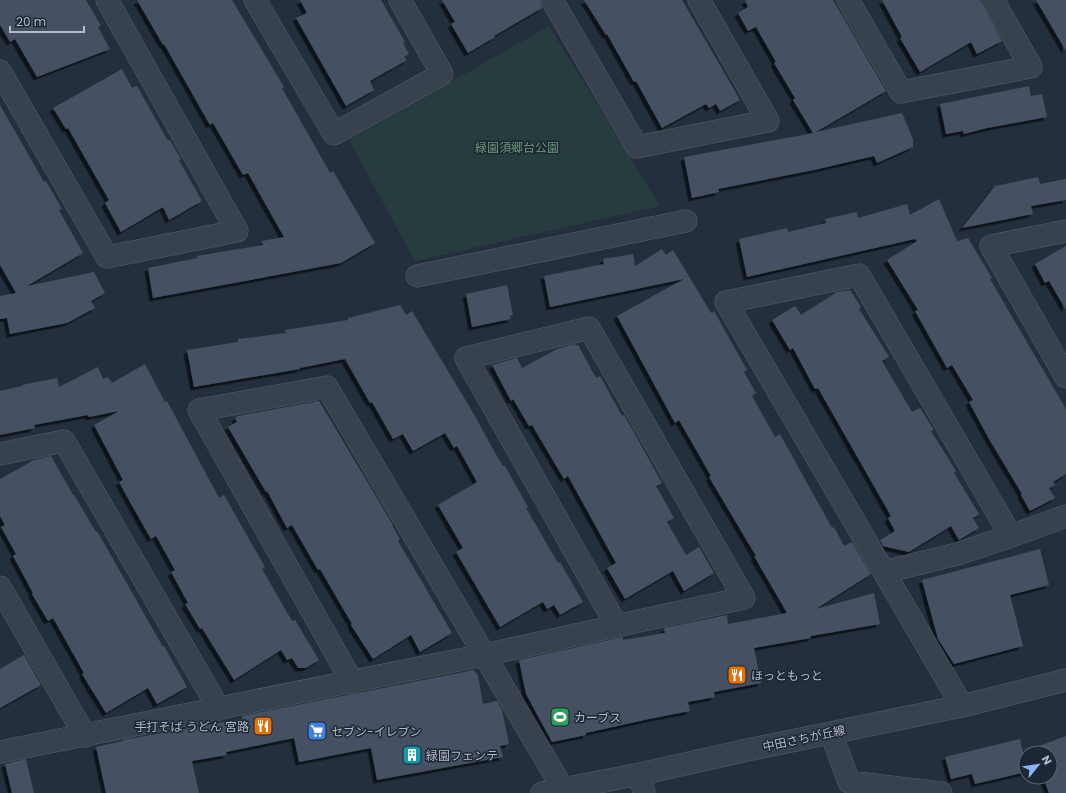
<svg xmlns="http://www.w3.org/2000/svg" width="1066" height="793" viewBox="0 0 1066 793" font-family="Poppins,'Noto Sans JP',sans-serif">
  <style>
    .green { fill: #263c3f }
    .building { fill: #455162; filter: url(#shadow) }
    .lines { fill: none; stroke-linecap: round; stroke-linejoin: round }
    .minor-casing { stroke: #565f6c; stroke-width: 23 }
    .minor { stroke: #38414e; stroke-width: 22 }
    .labels { text-anchor: middle; dominant-baseline: central; stroke-width: 3; stroke-linejoin: round; paint-order: stroke }
    .park-label { font-size: 12px; fill: #6b9a76; stroke: #1d2633 }
    .poi-label { font-size: 12px; fill: #b4bcc9; stroke: #1d2633; text-anchor: start }
    .street-label { font-size: 12px; fill: #b4bcc9; stroke: #1d2633 }
  </style>
  <defs>
    <filter id="shadow"><feDropShadow dx="-3.5" dy="3.5" stdDeviation="0" flood-color="#0009"/></filter>
  </defs>
  <rect width="100%" height="100%" fill="#242f3e"/>
  <path class="green" d="M549 26 660 206 415 261 349 140Z"/>
  <path class="building" d="M0 0H86L101 26 98 27 110 49 37 77 15 39 10 42 0 25Z
    M137 0H232L284 87 282 88 330 173 333 171 375 243 341 263 153 298 148 268 197 258V256L263 245 262 241 284 237 248 173 243 175 213 123 210 125 164 44 163 45Z
    M300 0H381L405 42 403 43 409 54 404 57 407 60 370 81 374 90 346 106 296 18 307 13Z
    M442 0H540L542 8 494 36 495 37 468 53 451 24 455 22Z
    M584 0H682L740 100 720 111 716 104 709 108 706 104 662 128 636 81 634 82 607 34 606 35Z
    M745 0H833L886 91 816 132 902 113 913 139V147L877 163 874 156 814 170 718 189 719 192 692 198 684 157 813 133 793 100 795 98 774 63 776 62 756 27 748 31 738 13 748 7Z
    M882 0H980L1002 41 977 54 971 42 920 72 900 38 902 37Z
    M1036 0H1066V51Z
    M122 69 132 88 137 86 168 141 170 140 181 159 179 160 202 201 169 220 163 207 121 232 105 203 109 200 68 128 66 129 53 108Z
    M1029 86 1031 96 1042 94 1047 117 987 128 964 134 963 131 946 134 940 104Z
    M0 105 44 182 46 181 62 209 59 210 83 253 27 286 94 272 105 293 91 301 95 308 67 323 10 334 7 318 0 319V296L16 293 0 265Z
    M1038 177 1040 184 1066 179V200L1031 206 1033 214 962 228 995 186Z
    M939 199 957 241 968 238 992 278 990 279 1066 409V474L1053 482 1055 485 1049 488 1055 498 1030 511 1021 495 1022 494 989 439 969 402 973 400 952 365 947 368 915 311 918 310 887 260 917 241 915 239 747 277 739 239 787 228 788 232 826 223 825 219 857 212 858 218 907 204 910 215Z
    M1066 246V310L1049 281 1045 283 1035 264Z
    M662 249 666 255 673 250 711 313 714 311 747 370 744 372 756 393 752 396 775 437 780 434 832 528 834 527 844 546 852 542 871 574 816 609 874 593 880 624 811 636V638L754 648 761 683 714 692 715 697 688 702 690 711 649 719 586 733V735L552 742 526 694 519 660 623 637V640L665 633 664 628 727 615 728 624 787 613 754 556H756L709 477 711 476 679 420 675 423 617 316 684 279 550 307 544 276 604 264 603 259 633 254 635 266Z
    M507 285 513 315 510 316 511 319 472 327 466 294Z
    M850 290 861 307 859 309 889 357 882 361 912 412 920 408 934 430 931 431 956 471 954 473 979 514 973 518 979 528 959 540 951 526 909 552 883 546 880 540 895 531 888 518 891 516 818 388 815 389 793 348 790 350 772 320 795 306 801 315 837 292Z
    M400 305 406 315 412 311 475 416 495 453 503 466H505L528 507 526 508 558 563 560 562 583 602 560 615 554 605 547 609 543 602 500 627 456 552 463 548 438 505 477 482 457 446 454 448 445 433 413 451 403 434 393 439 372 402 370 403 345 359 300 368V369L194 387 187 350 238 342V339L286 333 285 330 348 320V318Z
    M575 344 576 346 578 345 596 378 600 376 622 416 624 415 636 436 662 483 656 486 674 518 667 522 686 555 699 547 714 573 684 591 673 571 625 599 607 568 616 563 568 476 564 479 532 425 529 426 513 399 511 401 492 365 517 358 522 368 557 349Z
    M145 364 165 402 167 401 219 498 224 495 265 567 262 569 292 621 295 620 319 660 306 668H298L292 658 287 660 281 650 234 680 202 628 200 629 185 604 188 603 171 572 175 570 156 536 151 539 130 502 119 482 123 480 94 425 119 411 89 417 88 415 34 425 35 428 0 435V391L22 386V385L57 378 59 387 98 367 103 379 108 377 112 383Z
    M319 401 393 525H392L400 539 398 541 452 633 420 652 411 635 373 659 351 625 352 624 320 569 318 570 292 525 287 528 267 491 266 492 228 427 237 422 235 418 238 416Z
    M51 456 73 495H74L96 532 97 531 163 647 164 646 187 687 157 704 148 688 106 713 82 674 84 673 53 618 48 621 32 594 33 593 13 556 16 554 1 527 5 525 0 516V479L34 460Z
    M1040 549 1049 585 1010 595 1023 646 954 664 938 639 922 580Z
    M24 655 41 685 0 708V669Z
    M474 670 478 676 483 704 497 701 502 710 509 744 500 746 503 757 377 780 371 748 299 762 294 738 226 752 227 755 192 761 199 793H106L96 747 123 741 122 740 242 719V716Z
    M1066 736V793H1049L1043 777H1050V753H1026V772L975 784 972 774 951 779 945 757 1020 739 1023 752Z
    M26 759 34 793H12L5 764Z"/>
  <g class="lines">
    <defs>
      <path id="minor" d="M255 0 334 134 442 74 400 0
        M552 0 637 147 768 121 699 0
        M848 0 901 92 1031 67 993 0
        M0 71 107 257 237 231 107 0
        M1066 231 991 246 1066 377
        M417 276 686 221
        M0 454 64 441 219 709
        M884 572 726 302 859 275 1011 536
        M0 587 85 736
        M352 682 199 410 327 387 563 789 564 793
        M962 706 884 572 957 554 1011 536 1066 516
        M831 733 849 782 941 793
        M0 752 484 655 744 598 589 328 466 358 617 626
        M640 774 644 793
        M542 793 640 774 752 749 962 706 1066 680"/>
    </defs>
    <use href="#minor" class="minor-casing"/>
    <use href="#minor" class="minor"/>
  </g>
  <defs>
    <symbol id="restaurant-square" viewBox="-11 -11 22 22"><rect x="-9" y="-9" width="18" height="18" rx="4" fill="#e8710a" stroke="#1d2633"/><path d="M-5-6h1v4h1v-4h1v4h1v-4h1v5L-1.5 .5V6h-2V.5L-5-1ZM5-6V6H3V1.5H1.5Q1.5-4 5-6Z" fill="#fff"/></symbol>
    <symbol id="stadium-square" viewBox="-11 -11 22 22"><rect x="-9" y="-9" width="18" height="18" rx="4" fill="#2e9e5b" stroke="#1d2633"/><path d="M0-5a6.5 5 0 1 0 0 10a6.5 5 0 1 0 0-10ZM-3.5-1.8h7v3.6h-7Z" fill="#fff"/></symbol>
    <symbol id="supermarket-square" viewBox="-11 -11 22 22"><rect x="-9" y="-9" width="18" height="18" rx="4" fill="#3f7fe0" stroke="#1d2633"/><path d="M-6-5.5h2.5l.6 2H6L4.5 2H-2.5L-4.4-4H-6ZM-1.5 3.2a1.3 1.3 0 1 0 .1 0ZM3 3.2a1.3 1.3 0 1 0 .1 0Z" fill="#fff"/></symbol>
    <symbol id="building-square" viewBox="-11 -11 22 22"><rect x="-9" y="-9" width="18" height="18" rx="4" fill="#0f9aa8" stroke="#1d2633"/><path d="M-4-6H4V6H1V3H-1V6H-4ZM-2.5-4.3h1.7v1.8h-1.7ZM.8-4.3h1.7v1.8H.8ZM-2.5-1h1.7V.8h-1.7ZM.8-1h1.7V.8H.8Z" fill="#fff"/></symbol>
  </defs>
  <g fill-rule="evenodd">
    <use href="#restaurant-square" x="726" y="664" width="22" height="22"/>
    <use href="#stadium-square" x="549" y="706" width="22" height="22"/>
    <use href="#restaurant-square" x="252" y="715" width="22" height="22"/>
    <use href="#supermarket-square" x="306" y="720" width="22" height="22"/>
    <use href="#building-square" x="401" y="744" width="22" height="22"/>
  </g>
  <g class="labels">
    <g class="park-label">
      <text x="517" y="147">緑園須郷台公園</text>
    </g>
    <g class="poi-label">
      <text x="751" y="675">ほっともっと</text>
      <text x="574" y="717">カーブス</text>
      <text x="249" y="726" text-anchor="end">手打そば うどん 宮路</text>
      <text x="331" y="731">セブン-イレブン</text>
      <text x="426" y="755">緑園フェンテ</text>
    </g>
    <g class="street-label">
      <text transform="translate(804 738) rotate(-12)">中田さちが丘線</text>
    </g>
  </g>
  <g transform="translate(1038 765) rotate(60)"><circle r="19" fill="#1d2633" stroke="#59626f"/>
  <path d="M0-3L7 15L0 10L-7 15Z" fill="#8ab4f8"/>
  <text y="-6" font-size="11" font-weight="bold" text-anchor="middle" fill="#b4bcc9">N</text>
  </g>
  <path d="M10 26v6h74v-6" fill="none" stroke="#b4bcc9" stroke-width="2"/>
  <text x="16" y="26" font-size="12" fill="#b4bcc9" stroke="#1d2633" stroke-width="3" paint-order="stroke">20 m</text>
</svg>
